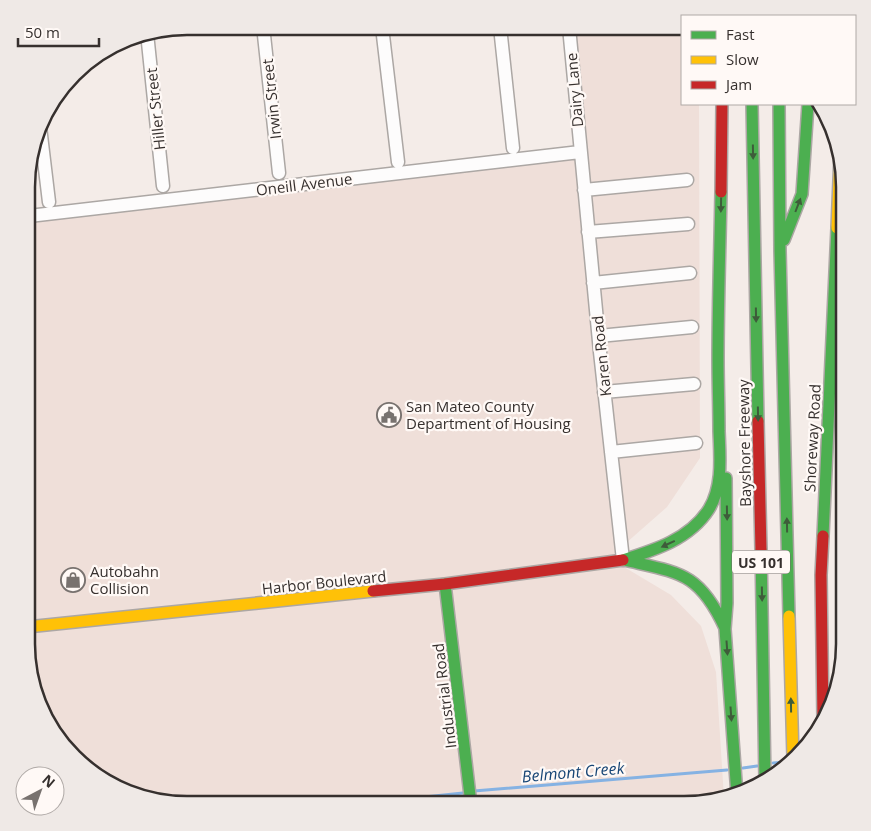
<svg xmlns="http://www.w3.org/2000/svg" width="871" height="831" viewBox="0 0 871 831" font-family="'Open Sans',sans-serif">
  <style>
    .built { fill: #efdfd9 }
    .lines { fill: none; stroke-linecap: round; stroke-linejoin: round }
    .stream { stroke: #85b2e3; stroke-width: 3 }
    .street-casing { stroke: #aca7a4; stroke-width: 15 }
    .fast-casing { stroke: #aca7a4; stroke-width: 14 }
    .slow-casing { stroke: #aca7a4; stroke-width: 14 }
    .jam-casing { stroke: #aca7a4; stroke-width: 14 }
    .street { stroke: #fdfcfc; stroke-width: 12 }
    .fast { stroke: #4caf50; stroke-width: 11 }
    .slow { stroke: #ffc107; stroke-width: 11 }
    .jam { stroke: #c62828; stroke-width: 11 }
    .oneway { fill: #3e5c3a }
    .labels { text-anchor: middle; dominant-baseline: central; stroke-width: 4.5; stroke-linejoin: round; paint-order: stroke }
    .shield { fill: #fff9f6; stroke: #726c6a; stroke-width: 1 }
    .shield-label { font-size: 14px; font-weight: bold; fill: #36302e }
    .street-label { font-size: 15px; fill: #36302e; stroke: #fff9f6 }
    .poi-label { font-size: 15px; fill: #36302e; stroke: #fff9f6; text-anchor: start }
    .water-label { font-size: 16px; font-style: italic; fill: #174575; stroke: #fff9f6 }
    .rim { fill: none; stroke: #36302e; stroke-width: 2.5 }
  </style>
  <rect width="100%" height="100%" fill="#f4ece8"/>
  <path class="built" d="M568 27 682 28V104H699L700 458 667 507 609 558 671 595 701 626 716 672 724 798 694 804H177L116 788 60 742 38 705 27 654 29 223 583 147Z"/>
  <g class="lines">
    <path class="stream" d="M773 763 787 762
      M743 768 757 766
      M474 791 727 770
      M357 804 463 793"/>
    <defs>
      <path id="street" d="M263 26 279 173
        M382 27 398 162
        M500 27 513 148
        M569 27 600 352 623 560
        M147 33 163 186
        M40 127 49 202
        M584 190 687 180
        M29 216 580 152
        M588 232 688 224
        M593 283 690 273
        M599 336 692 327
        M604 392 694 384
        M611 452 696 443"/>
      <path id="fast" d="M752 104 758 421
        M779 104 780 251 789 616
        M784 240 802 194 808 104
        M726 478 727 603 725 629 737 795
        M823 536 837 228
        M761 550 765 781
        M623 560C655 550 690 539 709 509 723 486 720 457 719 431 719 407 718 383 718 359 718 303 720 247 721 192
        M624 560C680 573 699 572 725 628
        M445 584 471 804"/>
      <path id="slow" d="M837 228 840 156
        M789 616 793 758
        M27 627 373 591"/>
      <path id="jam" d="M721 192 722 104
        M758 421 761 550
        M823 536 821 575 823 721
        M373 591 445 584 623 560"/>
    </defs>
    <use href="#street" class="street-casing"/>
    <use href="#fast" class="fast-casing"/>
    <use href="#slow" class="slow-casing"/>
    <use href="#jam" class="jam-casing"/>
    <use href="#street" class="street"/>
    <use href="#fast" class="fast"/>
    <use href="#slow" class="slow"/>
    <use href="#jam" class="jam"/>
  </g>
  <defs><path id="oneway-solid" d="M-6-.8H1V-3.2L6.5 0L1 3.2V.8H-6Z" transform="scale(1.25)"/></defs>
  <g class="oneway">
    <use href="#oneway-solid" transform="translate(753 152) rotate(89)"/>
    <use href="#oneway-solid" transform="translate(721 205) rotate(91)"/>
    <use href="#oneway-solid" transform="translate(798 205) rotate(-69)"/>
    <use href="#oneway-solid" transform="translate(756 315) rotate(89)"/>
    <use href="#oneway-solid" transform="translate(758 414) rotate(89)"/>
    <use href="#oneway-solid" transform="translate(727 513) rotate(89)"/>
    <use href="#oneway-solid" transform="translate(787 525) rotate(-91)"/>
    <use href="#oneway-solid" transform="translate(668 544) rotate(155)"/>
    <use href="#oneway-solid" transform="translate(762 594) rotate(89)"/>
    <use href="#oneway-solid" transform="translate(727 648) rotate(86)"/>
    <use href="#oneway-solid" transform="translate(791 705) rotate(-91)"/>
    <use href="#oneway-solid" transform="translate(731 714) rotate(86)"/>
  </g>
  <defs>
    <symbol id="civic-ring" viewBox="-11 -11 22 22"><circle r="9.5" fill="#fff9f6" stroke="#78726f" stroke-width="1.5"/><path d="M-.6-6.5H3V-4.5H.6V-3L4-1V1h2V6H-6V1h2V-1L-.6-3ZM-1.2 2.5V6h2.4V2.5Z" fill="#78726f"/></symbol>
    <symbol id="shop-ring" viewBox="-11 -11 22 22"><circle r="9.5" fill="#fff9f6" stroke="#78726f" stroke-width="1.5"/><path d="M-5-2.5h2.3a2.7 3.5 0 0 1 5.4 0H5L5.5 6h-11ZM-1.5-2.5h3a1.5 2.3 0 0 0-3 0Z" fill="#78726f"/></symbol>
  </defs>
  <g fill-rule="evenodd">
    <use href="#civic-ring" x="375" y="401" width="28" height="28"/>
    <use href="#shop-ring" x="59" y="566" width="28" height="28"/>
  </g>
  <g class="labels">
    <rect class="shield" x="732" y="550.5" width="58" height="23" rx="4"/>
    <g class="shield-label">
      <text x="761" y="562">US 101</text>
    </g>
    <g class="street-label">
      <text transform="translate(574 90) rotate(-95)">Dairy Lane</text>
      <text transform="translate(271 99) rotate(-96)">Irwin Street</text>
      <text transform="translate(155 109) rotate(-96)">Hiller Street</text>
      <text transform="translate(304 184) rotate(-7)">Oneill Avenue</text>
      <text transform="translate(601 356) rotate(-96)">Karen Road</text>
      <text transform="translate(812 438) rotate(-87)">Shoreway Road</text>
      <text transform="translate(744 443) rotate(-91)">Bayshore Freeway</text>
      <text transform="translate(324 582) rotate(-6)">Harbor Boulevard</text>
      <text transform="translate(444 696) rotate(-97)">Industrial Road</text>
    </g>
    <g class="poi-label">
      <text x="406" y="406">San Mateo County<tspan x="406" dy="17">Department of Housing</tspan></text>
      <text x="90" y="571">Autobahn<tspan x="90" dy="17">Collision</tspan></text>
    </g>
    <g class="water-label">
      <text transform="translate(573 772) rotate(-5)">Belmont Creek</text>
    </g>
  </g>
  <path d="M0 0H871V831H0ZM187 35H684A152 152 0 0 1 836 187V644A152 152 0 0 1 684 796H187A152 152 0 0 1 35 644V187A152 152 0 0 1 187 35Z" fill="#efe9e6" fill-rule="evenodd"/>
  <path class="rim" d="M187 35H684A152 152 0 0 1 836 187V644A152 152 0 0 1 684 796H187A152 152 0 0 1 35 644V187A152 152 0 0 1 187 35Z"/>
  <rect x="681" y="15" width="175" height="90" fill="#fff9f6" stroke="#afa9a6"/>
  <rect x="691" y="31" width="25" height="8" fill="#4caf50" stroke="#afa9a6"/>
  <text x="726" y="40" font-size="15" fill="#36302e">Fast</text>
  <rect x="691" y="56" width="25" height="8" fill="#ffc107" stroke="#afa9a6"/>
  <text x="726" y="65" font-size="15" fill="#36302e">Slow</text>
  <rect x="691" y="81" width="25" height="8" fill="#c62828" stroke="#afa9a6"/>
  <text x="726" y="90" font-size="15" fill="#36302e">Jam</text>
  <g transform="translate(40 791) rotate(41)"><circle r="24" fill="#fff9f6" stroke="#afa9a6"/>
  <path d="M0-4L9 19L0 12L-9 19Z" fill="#78726f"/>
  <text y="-8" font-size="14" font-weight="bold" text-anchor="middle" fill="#36302e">N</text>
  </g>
  <path d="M18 38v8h81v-8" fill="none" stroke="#36302e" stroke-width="2.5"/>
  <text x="25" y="38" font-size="15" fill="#36302e" stroke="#fff9f6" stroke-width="4" paint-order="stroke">50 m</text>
</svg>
